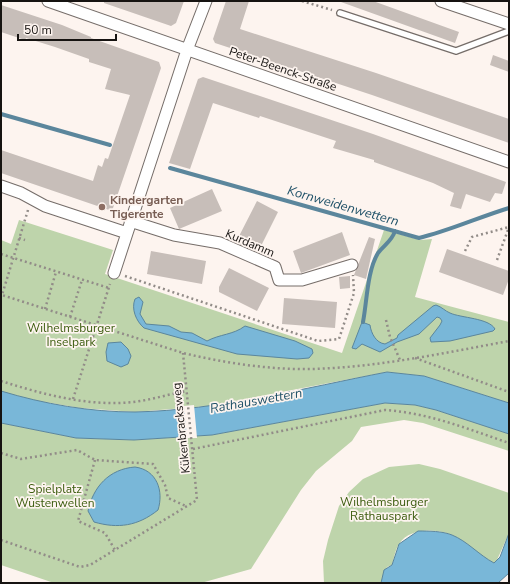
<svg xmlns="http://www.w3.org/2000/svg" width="510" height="584" viewBox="0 0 510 584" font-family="'Nunito Sans',sans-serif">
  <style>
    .green { fill: #bed4ab }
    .water { fill: #79b7d8; stroke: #5b869c }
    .pier { fill: #fdf4ef }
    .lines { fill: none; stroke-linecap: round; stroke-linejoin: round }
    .stream { stroke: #5b869c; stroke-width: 4 }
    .building { fill: #c7beb9 }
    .service-casing { stroke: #756d69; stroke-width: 8 }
    .minor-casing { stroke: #756d69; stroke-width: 13 }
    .path { stroke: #928c88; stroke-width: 2.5; stroke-dasharray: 2 3; stroke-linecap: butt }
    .service { stroke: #fff; stroke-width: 5.5 }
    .minor { stroke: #fff; stroke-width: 11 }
    .education-dot { fill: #8d6e63; stroke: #fdf4ef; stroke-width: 1.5 }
    .labels { text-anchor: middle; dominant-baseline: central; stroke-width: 3.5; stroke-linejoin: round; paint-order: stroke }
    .street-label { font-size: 12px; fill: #161311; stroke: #fdf4ef }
    .education-label { font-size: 12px; font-weight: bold; fill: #785e54; stroke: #fdf4ef; text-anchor: start }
    .park-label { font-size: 12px; fill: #3b5c0e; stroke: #fdf4ef }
    .water-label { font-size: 13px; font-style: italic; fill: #1e5067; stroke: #fdf4ef }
  </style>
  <rect width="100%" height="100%" fill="#fdf4ef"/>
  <path class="green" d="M19 220 113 250 105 274 342 353 384 230 420 240 432 239 415 297 509 322V403L424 376 387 372 208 406 135 412 80 408 33 400 1 392V240L11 244Z
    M385 403 415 405 436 410 509 434V451L423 423 404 420 361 427 352 441 316 471 301 490 251 569 201 583H54L1 565V423L76 438 134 440 212 435Z
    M419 464 440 469 509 493V533L497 560 494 563C480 556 471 546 458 538 442 528 410 526 399 544 395 550 394 559 392 565L387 567 381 583H324L323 561 328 540 339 506 349 492 363 479 389 467Z"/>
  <path class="water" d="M139 297 143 302 140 314 146 324 169 326 181 332 192 333 207 341C220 334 233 335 245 326L295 341 312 349 313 353 309 358 297 359 237 354 144 328C136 321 131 309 135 299Z
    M436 305C442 307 445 311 450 313 461 318 489 318 495 329L493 331 450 341 431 342 430 338 440 325 442 321 440 318 437 317 419 334 397 342 380 352 362 344 356 349 352 348 362 322 370 325C371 333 376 343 385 344L397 338 398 335 433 306Z
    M121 342 128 349 131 356 128 364 121 367 107 361 106 352 108 343Z
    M387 372 424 376 509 403V434L436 410 415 405 385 403 212 435 134 440 76 438 1 423V391C44 404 90 412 135 412 220 410 304 388 387 372Z
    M135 467C157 470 164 491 158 510 138 526 118 529 94 522L88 511C93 487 109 469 135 467Z
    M418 531C429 531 442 531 452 535 467 541 479 555 494 563L500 557 509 533V573L498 583H381L384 570 392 565 399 544Z"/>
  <path class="pier" d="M194 405 197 438H187L184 406Z"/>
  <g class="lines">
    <path class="stream" d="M1 114 110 145
      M170 168 419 238C449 231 479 217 509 208
      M363 322C367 302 367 271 378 253 384 245 392 241 395 231"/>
  </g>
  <path class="building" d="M104 1H184L176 23 171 26 104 3Z
    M226 1H249L240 29 376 73 509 119V143L372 95 215 43 213 39Z
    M342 1H373L459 32 455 43 341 2Z
    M1 5 62 25 91 37V38L159 62 161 68 112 211 1 173V150L93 181 98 165 102 167 105 158 108 159 130 95 105 89 111 69 89 62V59L55 47 26 38 25 40 1 32Z
    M493 55 509 61V72L490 65Z
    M203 77 373 134 506 182 502 194 495 193 490 202 466 194 461 209 450 206 454 193 433 183 374 162V160L333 148 336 141 260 116 259 118 213 103 190 169 169 163 198 79Z
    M212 189 222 211 179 229 170 208Z
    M257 201 278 212 258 252 236 242Z
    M342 232 350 255 301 273 293 251Z
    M369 237 375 239 366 279 354 275Z
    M447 249 509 271V279L503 295 439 272Z
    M151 251 206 261 202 284 147 274Z
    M229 268 269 288 257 311 219 292V287Z
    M350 276V288L340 289 339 277Z
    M284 298 337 302 335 328 282 324Z"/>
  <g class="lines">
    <defs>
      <path id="service" d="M340 13 456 51 509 31"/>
      <path id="minor" d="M48 1 509 162
        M441 1 509 24
        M1 186 21 193 45 206 127 233
        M130 221 174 235 220 243 275 267 279 280H302L352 265
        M114 273 187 50 206 1"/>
    </defs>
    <use href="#service" class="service-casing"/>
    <use href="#minor" class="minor-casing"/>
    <path class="path" d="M302 1 332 10
      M28 210 2 295 183 353C225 363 270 370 313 369 379 367 444 353 509 341
      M19 238 25 240
      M465 251 472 237 509 227
      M1 254 109 288
      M497 260 509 227
      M125 276 318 341 339 339 354 293 353 275
      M45 309 56 272
      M70 317 82 280
      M386 320 390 337 400 360
      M415 358 509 392
      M1 381C42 394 89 407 133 402 151 400 169 394 187 391
      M73 399 110 284
      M193 449 385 410C429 413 468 429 509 443
      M1 453 21 459 77 450 95 460 153 464 165 485 168 498 186 506
      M95 460 78 521 105 533 115 550
      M1 540 80 567 90 565 197 500 183 353"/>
    <use href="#service" class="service"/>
    <use href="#minor" class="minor"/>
  </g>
  <circle class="education-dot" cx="102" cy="207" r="4"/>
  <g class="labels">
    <g class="street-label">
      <text transform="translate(283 69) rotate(19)">Peter-Beenck-Straße</text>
      <text transform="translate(250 243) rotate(23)">Kurdamm</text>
      <text transform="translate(181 428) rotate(-96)">Kükenbracksweg</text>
    </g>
    <g class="education-label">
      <text x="110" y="200">Kindergarten<tspan x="110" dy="14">Tigerente</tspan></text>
    </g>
    <g class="park-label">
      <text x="71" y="328">Wilhelmsburger<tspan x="71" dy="14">Inselpark</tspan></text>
      <text x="55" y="489">Spielplatz<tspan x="55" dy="14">Wüstenwellen</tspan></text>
      <text x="384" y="502">Wilhelmsburger<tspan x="384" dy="14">Rathauspark</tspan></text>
    </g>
    <g class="water-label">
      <text transform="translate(343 206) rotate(16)">Kornweidenwettern</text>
      <text transform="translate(256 401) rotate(-10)">Rathauswettern</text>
    </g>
  </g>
  <rect width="510" height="584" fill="none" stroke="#161311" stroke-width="4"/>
  <path d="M18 34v6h98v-6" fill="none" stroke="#161311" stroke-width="2"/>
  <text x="24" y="34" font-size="12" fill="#161311" stroke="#fdf4ef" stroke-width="3" paint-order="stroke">50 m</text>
</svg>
